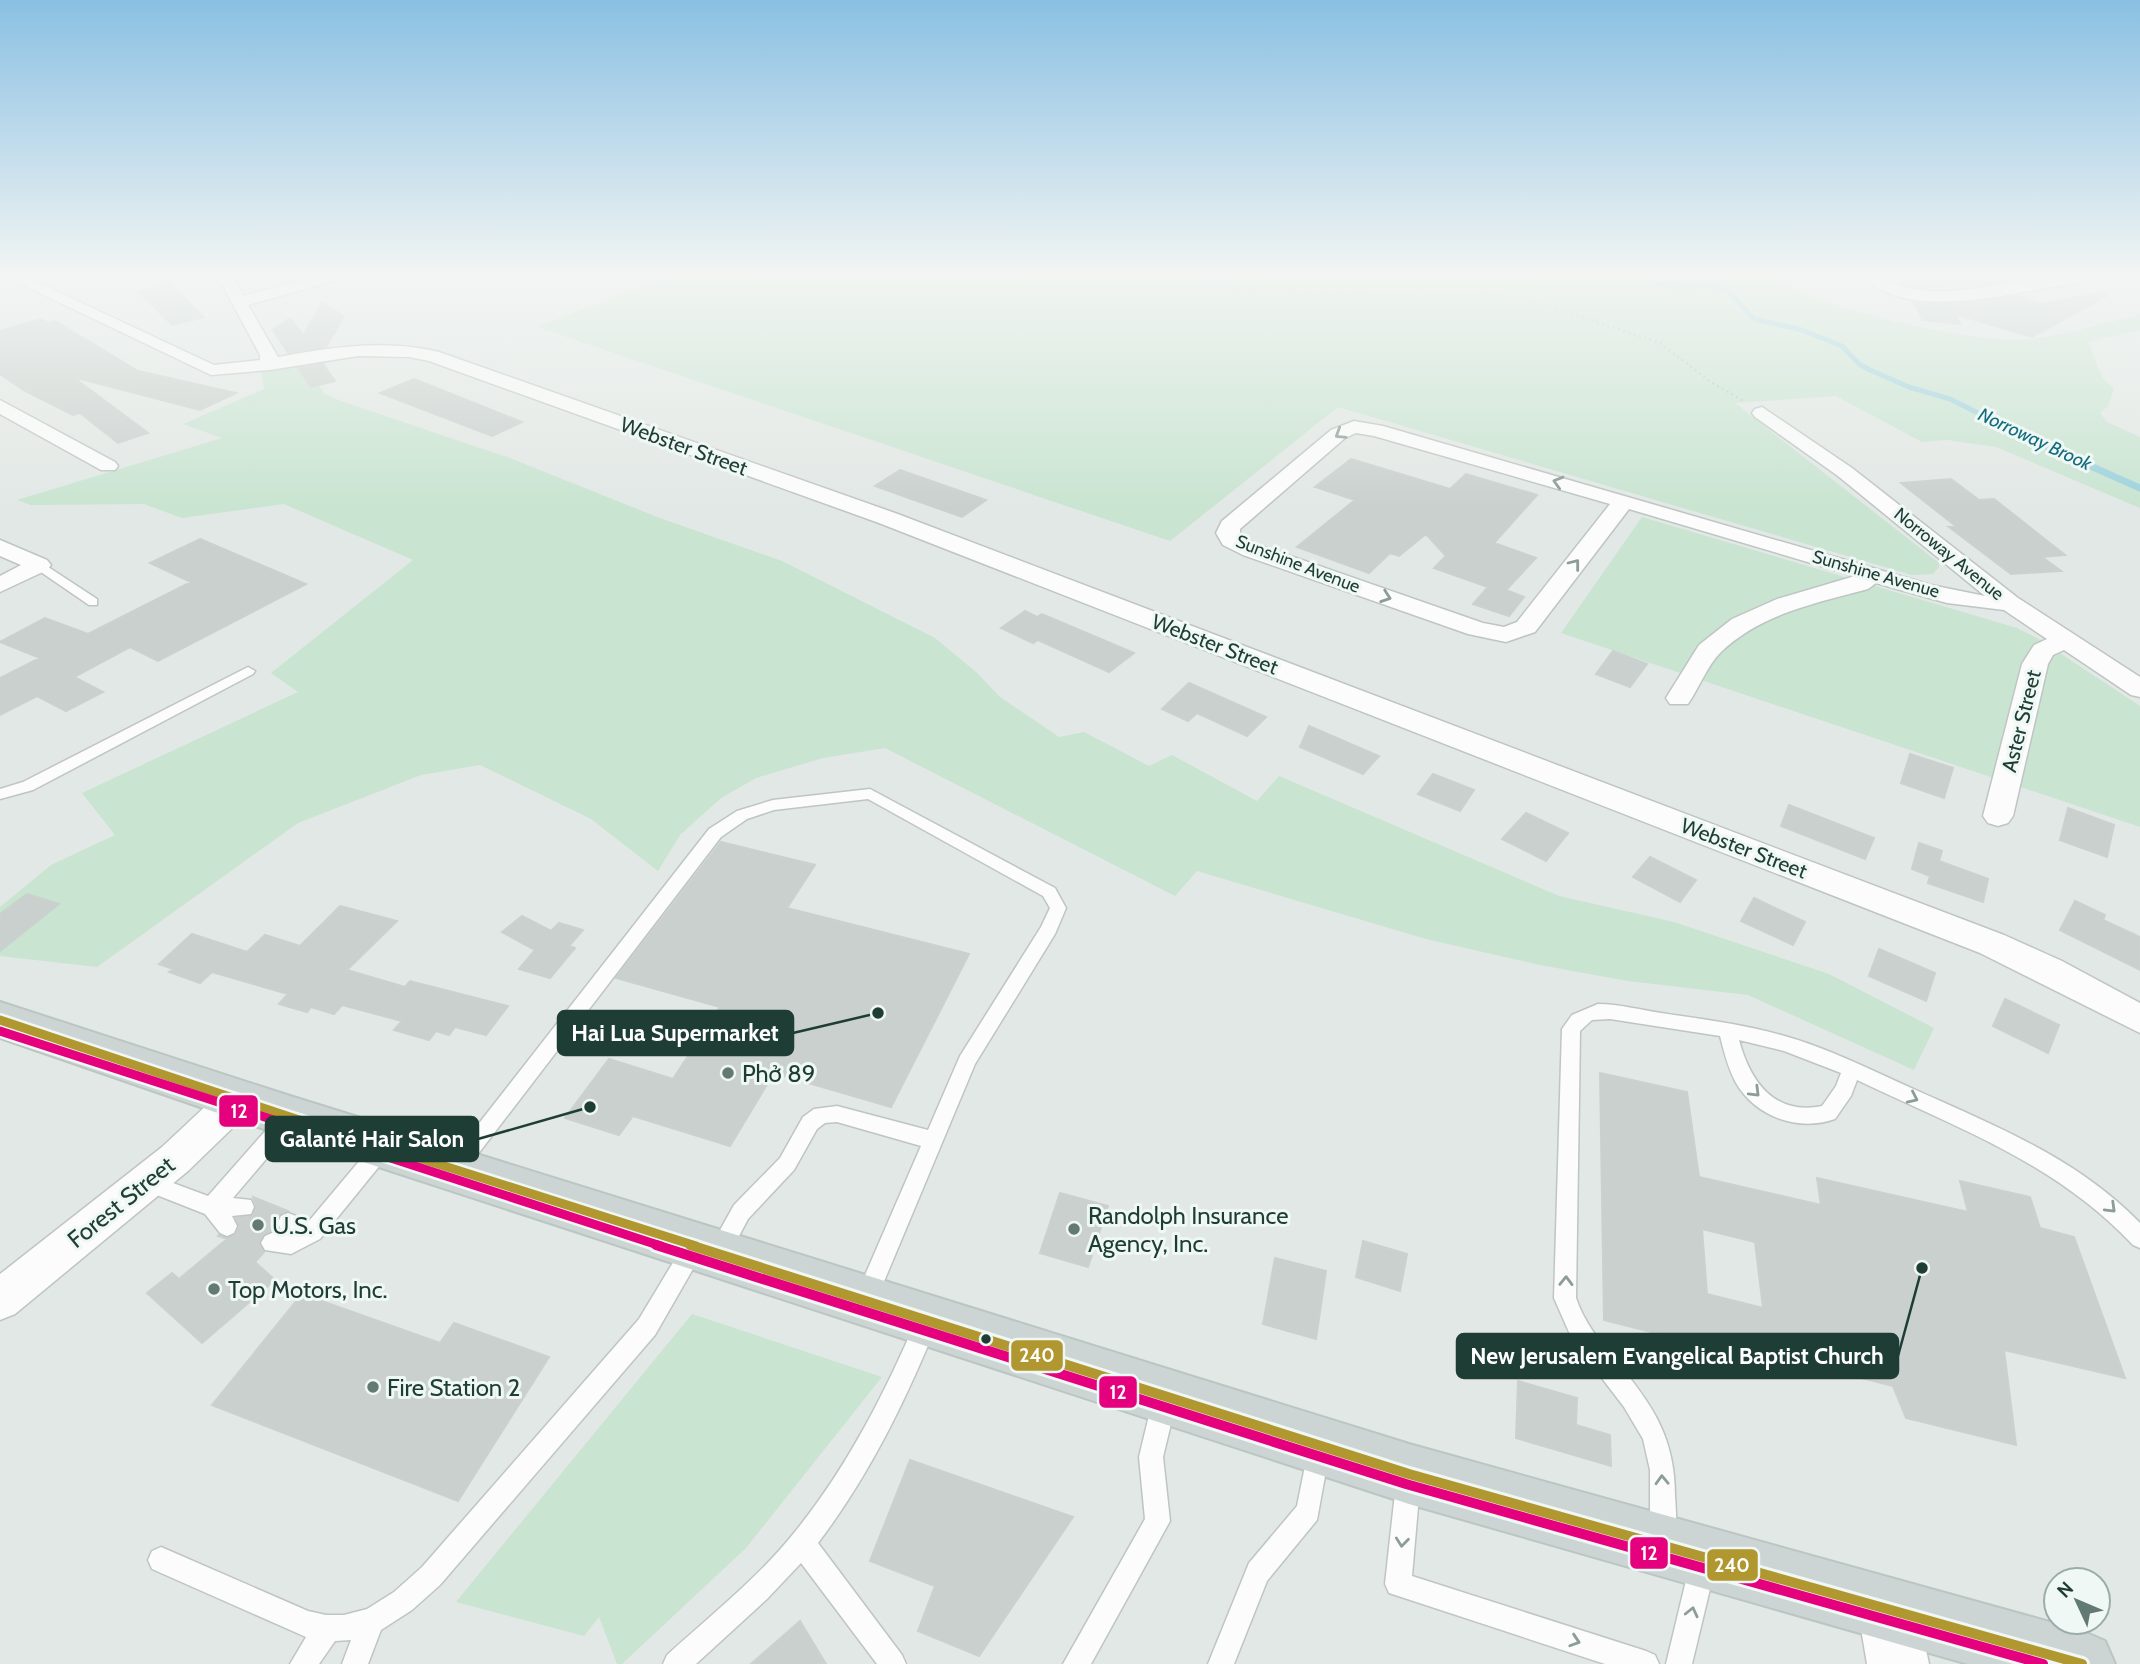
<svg xmlns="http://www.w3.org/2000/svg" width="2140" height="1664" viewBox="0 0 2140 1664" font-family="Cabin,sans-serif">
  <style>
    .green { fill: #c9e4d1 }
    .lines { fill: none; stroke-linecap: round; stroke-linejoin: round }
    .stream-far1 { stroke: #9dd2dc; stroke-width: 5 }
    .stream { stroke: #9dd2dc; stroke-width: 7 }
    .building { fill: #c9d0cd; stroke: #cad1ce; stroke-width: 2; fill-rule: evenodd }
    .service-casing { stroke: #bfc5c2; stroke-width: 3 }
    .minor-casing { stroke: #bfc5c2; stroke-width: 3 }
    .tertiary-casing { stroke: #bfc5c2; stroke-width: 3 }
    .primary-casing { stroke: #bbc5c2; stroke-width: 4 }
    .path { stroke: #bfc9c6; stroke-width: 2.5; stroke-dasharray: 2 3.5; stroke-linecap: butt }
    .service { fill: #fbfcfb; fill-rule: evenodd }
    .minor { fill: #fbfcfb; fill-rule: evenodd }
    .tertiary { fill: #fbfcfb; fill-rule: evenodd }
    .primary { fill: #ccd5d3; fill-rule: evenodd }
    .bus-1-far1-casing { stroke: #eff8f4; stroke-width: 14 }
    .bus-1-casing { stroke: #eff8f4; stroke-width: 16 }
    .bus-2-far1-casing { stroke: #eff8f4; stroke-width: 14 }
    .bus-2-casing { stroke: #eff8f4; stroke-width: 16 }
    .bus-1-far1 { stroke: #b0972f; stroke-width: 9 }
    .bus-1 { stroke: #b0972f; stroke-width: 10 }
    .bus-2-far1 { stroke: #e5007d; stroke-width: 9 }
    .bus-2 { stroke: #e5007d; stroke-width: 10 }
    .oneway { stroke: #8c9c98 }
    .poi-dot { fill: #637973; stroke: #eff8f4; stroke-width: 2.5 }
    .bus-dot { fill: #1e3d35; stroke: #eff8f4; stroke-width: 2.5 }
    .labels { text-anchor: middle; dominant-baseline: central; stroke-width: 6; stroke-linejoin: round; paint-order: stroke }
    .far-street-label { font-size: 18px; fill: #1e3d35; stroke: #eff8f4 }
    .far-water-label { font-size: 19px; font-style: italic; fill: #126b7f; stroke: #eff8f4 }
    .street-label { font-size: 21px; fill: #1e3d35; stroke: #eff8f4 }
    .near-poi-label { font-size: 24px; fill: #1e3d35; stroke: #eff8f4; text-anchor: start }
    .near-street-label { font-size: 24px; fill: #1e3d35; stroke: #eff8f4 }
    .leader { fill: none; stroke: #1e3d35; stroke-width: 2.5 }
    .callout-dot { fill: #1e3d35; stroke: #eff8f4; stroke-width: 2.5 }
    .callout { fill: #1e3d35; stroke: #1e3d35; stroke-width: 2.5 }
    .callout-label { font-size: 23px; text-anchor: middle; font-weight: bold; fill: #fff }
    .line-badge { stroke: #eff8f4; stroke-width: 2.5 }
    .badge-label { font-size: 19px; text-anchor: middle; font-weight: bold; fill: #fff }
  </style>
  <rect width="100%" height="100%" fill="#e2e8e5"/>
  <path class="green" d="M670 275H1776C1801 307 1977 343 2020 340 2058 338 2102 323 2140 315V330L2088 342 2102 377 2114 389 2108 406 2100 413 2107 422 2140 437V508L1996 447 1947 440 1922 442 1836 396 1735 403 1939 563V567L1933 574 1912 575 1338 407 1170 541 537 327Z
    M304 363 325 394 341 401 510 458 657 517 782 561 935 638 976 672 1000 697 1059 737 1084 732 1149 766 1172 755 1257 801 1279 776 1559 896 1674 922 1829 974 1934 1028 1914 1070 1748 995 1628 981 1540 965 1426 939 1197 871 1175 896 885 748 823 758 756 778 721 798 680 835 658 871 591 819 480 765 421 775 298 823 97 967 0 956V907L51 865 115 835 82 793 298 692 271 673 413 560 284 504 182 518 144 504 31 505 17 500 222 438 183 424 264 389 261 370Z
    M1642 517 2017 628 2037 638 2140 706V827L1561 633Z
    M692 1314 882 1377 746 1548 622 1664H617L599 1617 584 1636 456 1602Z"/>
  <g class="lines">
    <path class="stream-far1" d="M1690 275 1658 284 1676 288 1711 286 1727 290 1754 319 1799 329 1842 346 1859 364 1870 370 1909 387 1950 399 2036 442"/>
    <path class="stream" d="M2032 440 2140 488"/>
  </g>
  <path class="building" d="M1898 275H1971L1991 283 1925 288 1903 284Z
    M170 284 204 317 172 325 138 291Z
    M2104 293 2105 297 2032 337 1955 314 1960 324 1923 320 1913 302 1950 304 2020 296 2039 304Z
    M322 303 344 316 326 347 288 353 273 330 290 318 303 335Z
    M41 319 48 323 55 321 138 371 236 393 200 410 73 377 148 433 118 443 80 413 73 415 25 391 0 374V331Z
    M323 364 335 381 311 387 298 368Z
    M414 379 522 422 492 436 380 393Z
    M1351 459 1450 489 1466 474 1537 495 1494 543 1536 558 1506 590 1524 597 1509 616 1473 604 1488 587 1434 568 1446 556 1426 534 1399 556 1390 553 1369 573 1297 547 1355 500 1315 487Z
    M900 470 986 500 962 517 875 486Z
    M1951 479 1979 500 1994 499 2065 555 2042 557 2061 571 2011 574 1949 527H1957L1901 483Z
    M200 539 306 584 158 661 130 647 74 677 103 692 66 711 37 696 0 715V678L40 658 0 642 45 618 88 634 191 582 150 563Z
    M1025 611 1037 617 1042 614 1134 653 1109 672 1038 640 1033 643 1001 628Z
    M1613 651 1647 664 1630 687 1596 674Z
    M1189 683 1266 717 1247 736 1197 713 1188 721 1162 709Z
    M1309 726 1379 756 1363 774 1300 747Z
    M1910 754 1953 768 1944 798 1901 783Z
    M1433 774 1474 790 1460 811 1418 794Z
    M1789 805 1874 838 1865 859 1781 826Z
    M2068 808 2114 825 2107 857 2060 840Z
    M1526 813 1568 833 1546 861 1502 839Z
    M721 842 815 865 787 908 969 954 891 1107 774 1073 730 1146 633 1116 619 1135 565 1118 609 1059 673 1079 720 1007 616 978Z
    M1919 843 1942 851 1939 861 1988 879 1983 902 1928 883 1930 876 1912 869Z
    M1650 857 1696 880 1680 902 1633 877Z
    M27 894 59 904 0 951V914Z
    M1754 898 1805 922 1793 945 1741 921Z
    M2075 901 2105 915 2103 920 2140 937V970L2060 930Z
    M340 906 397 921 347 970 405 987 410 981 508 1006 486 1035 455 1027 449 1035 436 1031 429 1040 394 1030 402 1021 342 1005 334 1014 311 1007 307 1012 279 1004 288 994 212 972 200 983 169 972 173 969 159 964 192 934 247 952 265 935 300 946Z
    M522 916 551 931 559 923 583 930 569 946 575 948 550 978 519 969 535 950 502 932Z
    M1879 949 1935 973 1926 1001 1869 976Z
    M2005 999 2059 1025 2048 1053 1993 1026Z
    M1600 1073 1687 1092 1699 1177 1821 1205 1817 1178 1968 1212 1960 1181 2030 1197 2040 1228 2074 1237 2125 1378 2004 1350 2016 1445 1906 1418 1893 1386 1759 1352 1761 1371 1715 1359 1714 1348 1604 1320ZM1702 1229 1755 1242 1763 1308 1707 1294Z
    M1060 1193 1108 1206 1088 1267 1040 1253Z
    M253 1197 288 1211 279 1215 276 1222 278 1230 264 1234 259 1242 264 1252 255 1262 275 1280 202 1343 147 1293 172 1273 179 1279 227 1239 218 1236 219 1235 226 1238 235 1235 239 1227 236 1218 253 1215 256 1206Z
    M1363 1241 1407 1254 1400 1291 1356 1277Z
    M1275 1258 1326 1271 1316 1339 1263 1324Z
    M302 1294 440 1343 454 1323 549 1357 458 1501 212 1405Z
    M1518 1381 1577 1398 1576 1425 1610 1435 1611 1466 1516 1438Z
    M910 1460 1073 1517 979 1656 918 1631 935 1586 870 1561Z
    M800 1621 826 1664H751Z"/>
  <g class="lines">
    <defs>
      <path id="service" d="M39 561 97 599V605H89L35 568V562Z
        M248 667 255 671 253 674 33 790 0 799V789L23 782Z
        M870 789 1055 888 1066 908 1055 934 975 1064 875 1303 867 1307 859 1303 856 1296 921 1146 837 1122 825 1123 817 1129 794 1170 748 1219 728 1257 720 1260 712 1257 709 1250 734 1205 780 1158 803 1117 814 1109 837 1106 928 1130 960 1056 1041 927 1050 908 1043 896 868 799 774 810 747 819 721 837 462 1175 455 1178 448 1175 445 1169 448 1163 709 829 737 811 773 800Z
        M1598 1004C1620 1004 1640 1010 1661 1013 1701 1019 1742 1024 1781 1035 1829 1048 1873 1071 1918 1091 1998 1127 2078 1159 2140 1223V1248L2133 1245C2055 1162 1957 1128 1857 1080L1851 1096 1835 1119C1798 1132 1756 1117 1736 1083 1728 1068 1724 1052 1720 1036L1610 1019 1592 1020 1580 1031 1576 1298C1584 1322 1600 1342 1616 1361 1653 1405 1675 1438 1675 1496 1676 1512 1678 1529 1672 1544L1663 1548 1654 1544 1650 1535V1470L1643 1439 1624 1407 1572 1339 1554 1298 1562 1029 1572 1015ZM1739 1040 1784 1051 1841 1073 1836 1086 1822 1106C1774 1116 1750 1081 1739 1040Z
        M289 1110 296 1112 299 1118 296 1124 233 1198 251 1200 254 1207 251 1214 232 1216 237 1226 234 1233 227 1236 220 1233 205 1214 139 1188 136 1182 139 1176 146 1173 208 1196 282 1112Z
        M383 1138 390 1141 393 1147 390 1153 320 1239 291 1254 265 1250 261 1243 265 1236 272 1233H290L281 1230 278 1223 281 1216 288 1213 309 1221 376 1141Z
        M694 1238 702 1241 705 1248 655 1335 440 1585 412 1610 381 1630 368 1664H342L351 1640 335 1641 319 1664H290L306 1637 152 1569 148 1560 152 1551 161 1547 308 1611 326 1615H344L367 1609 394 1592 422 1567 639 1319 686 1241Z
        M926 1313 934 1316 937 1324C905 1402 869 1476 818 1543L902 1655 906 1664H877L801 1563 767 1599 696 1664H663L667 1655C710 1616 757 1579 794 1533 847 1468 885 1393 918 1316Z
        M1164 1391 1172 1395 1176 1403 1163 1457 1170 1521 1091 1664H1063L1145 1519 1139 1457 1152 1403 1156 1395Z
        M1317 1442 1325 1446 1329 1454 1317 1520 1267 1581 1234 1664H1208L1249 1563 1297 1506 1309 1446Z
        M1408 1472 1417 1475 1420 1484 1412 1576 1646 1651 1655 1655 1659 1664H1605L1389 1593 1385 1584 1396 1484 1399 1475Z
        M1702 1555 1711 1559 1715 1568 1692 1664H1666L1689 1568 1693 1559Z"/>
      <path id="minor" d="M2 275H22L214 365 260 360V355L217 275H233L243 296 323 275H347L345 278 248 305 278 357C332 347 385 339 439 352L895 513 2004 935 2062 961 2140 1003V1033L1980 953 879 523 429 361 409 357 358 356 270 370 211 375Z
        M1863 275C1879 274 1884 280 1898 285 1912 290 1926 291 1941 291 1991 291 2043 271 2092 275 2082 285 2060 286 2046 288 1997 297 1899 319 1863 275Z
        M0 400 115 462 118 466 115 470H101L0 414Z
        M1762 407 1852 468 2018 598 2140 677V697L2131 695 2064 650 2053 655 2048 664 2013 816 2008 823 1998 826 1988 823 1983 816 2022 664 2034 645 2047 639 2004 610 1947 603 1876 583 1868 589C1816 603 1760 614 1720 653 1707 666 1699 688 1688 704H1670L1666 698 1699 645 1732 619 1777 599 1855 576 1629 509 1535 632 1506 642 1468 634 1243 555 1223 545 1216 533 1222 521 1331 430 1354 421 1383 426 1931 585 1985 596 1838 476 1755 417 1752 413 1755 409ZM1356 433 1374 436 1610 504 1517 622 1504 627 1483 623 1259 545 1240 536V529L1345 438Z
        M0 540 47 560 51 565 47 570 0 592V576L21 565 0 556Z
        M238 1084 251 1088 256 1099 251 1110 188 1171 15 1314 0 1320V1274L162 1147 225 1088Z"/>
      <path id="tertiary" d="M1888 1581 1909 1590 1918 1611 1929 1664H1867L1858 1611 1867 1590Z"/>
      <path id="primary" d="M0 1002 290 1096 1409 1444 2082 1631 2105 1641 2115 1664H1968L1409 1504 290 1138 0 1038Z"/>
    </defs>
    <use href="#service" class="service-casing"/>
    <use href="#minor" class="minor-casing"/>
    <use href="#tertiary" class="tertiary-casing"/>
    <use href="#primary" class="primary-casing"/>
    <path class="path" d="M1186 275 1202 284 1234 290 1418 297 1484 295 1528 300 1660 343 1711 382 1744 401"/>
    <use href="#service" class="service"/>
    <use href="#minor" class="minor"/>
    <use href="#tertiary" class="tertiary"/>
    <use href="#primary" class="primary"/>
    <defs>
      <path id="bus-1-far1" d="M0 1020 290 1117 696 1246"/>
      <path id="bus-1" d="M690 1245 1409 1474 2082 1664"/>
      <path id="bus-2-far1" d="M0 1031 661 1246"/>
      <path id="bus-2" d="M656 1245 1406 1484 2043 1664"/>
    </defs>
    <use href="#bus-1-far1" class="bus-1-far1-casing"/>
    <use href="#bus-1" class="bus-1-casing"/>
    <use href="#bus-2-far1" class="bus-2-far1-casing"/>
    <use href="#bus-2" class="bus-2-casing"/>
    <use href="#bus-1-far1" class="bus-1-far1"/>
    <use href="#bus-1" class="bus-1"/>
    <use href="#bus-2-far1" class="bus-2-far1"/>
    <use href="#bus-2" class="bus-2"/>
  </g>
  <defs><path id="oneway-chevron" d="M-2-3.5L2.5 0L-2 3.5" fill="none" stroke-width="1.6" stroke-linecap="round" stroke-linejoin="round" transform="scale(1.75)"/></defs>
  <g class="oneway">
    <use href="#oneway-chevron" transform="translate(1340 434) rotate(148)"/>
    <use href="#oneway-chevron" transform="translate(1558 482) rotate(-164)"/>
    <use href="#oneway-chevron" transform="translate(1575 564) rotate(-52)"/>
    <use href="#oneway-chevron" transform="translate(1386 597) rotate(19)"/>
    <use href="#oneway-chevron" transform="translate(1755 1092) rotate(45)"/>
    <use href="#oneway-chevron" transform="translate(1913 1098) rotate(25)"/>
    <use href="#oneway-chevron" transform="translate(2111 1208) rotate(44)"/>
    <use href="#oneway-chevron" transform="translate(1566 1281) rotate(-89)"/>
    <use href="#oneway-chevron" transform="translate(1662 1480) rotate(-92)"/>
    <use href="#oneway-chevron" transform="translate(1402 1542) rotate(96)"/>
    <use href="#oneway-chevron" transform="translate(1692 1612) rotate(-77)"/>
    <use href="#oneway-chevron" transform="translate(1575 1641) rotate(18)"/>
  </g>
  <linearGradient id="sky" x2="0" y2="1"><stop stop-color="#8ac0e3"/><stop offset="0.54" stop-color="#f2f5f3"/><stop offset="1" stop-color="#f2f5f3" stop-opacity="0"/></linearGradient>
  <rect width="2140" height="508" fill="url(#sky)"/>
  <g class="poi-dot">
    <circle cx="728" cy="1073" r="7"/>
    <circle cx="258" cy="1225" r="7"/>
    <circle cx="1074" cy="1229" r="7"/>
    <circle cx="214" cy="1289" r="7"/>
    <circle cx="373" cy="1387" r="7"/>
  </g>
  <circle class="bus-dot" cx="986" cy="1339" r="6"/>
  <g class="labels">
    <g class="far-street-label">
      <text transform="translate(1949 554) rotate(39)">Norroway Avenue</text>
      <text transform="translate(1298 564) rotate(21)">Sunshine Avenue</text>
      <text transform="translate(1876 574) rotate(16)">Sunshine Avenue</text>
    </g>
    <g class="far-water-label">
      <text transform="translate(2035 439) rotate(25)">Norroway Brook</text>
    </g>
    <g class="street-label">
      <text transform="translate(684 446) rotate(20)">Webster Street</text>
      <text transform="translate(1215 644) rotate(21)">Webster Street</text>
      <text transform="translate(2021 721) rotate(-76)">Aster Street</text>
      <text transform="translate(1744 848) rotate(21)">Webster Street</text>
    </g>
    <g class="near-poi-label">
      <text x="742" y="1073">Phở 89</text>
      <text x="1088" y="1215">Randolph Insurance<tspan x="1088" dy="28">Agency, Inc.</tspan></text>
      <text x="272" y="1225">U.S. Gas</text>
      <text x="228" y="1289">Top Motors, Inc.</text>
      <text x="387" y="1387">Fire Station 2</text>
    </g>
    <g class="near-street-label">
      <text transform="translate(121 1202) rotate(-39)">Forest Street</text>
    </g>
  </g>
  <path class="leader" d="M878 1013L793 1033M590 1107L478 1139M1922 1268L1898 1356"/>
  <g class="callout-dot">
    <circle cx="878" cy="1013" r="7"/>
    <circle cx="590" cy="1107" r="7"/>
    <circle cx="1922" cy="1268" r="7"/>
  </g>
  <g class="callout">
    <rect x="558" y="1011" width="235" height="44" rx="7"/>
    <rect x="266" y="1117" width="212" height="44" rx="7"/>
    <rect x="1457" y="1334" width="441" height="44" rx="7"/>
  </g>
  <g class="callout-label">
    <text x="675" y="1041">Hai Lua Supermarket</text>
    <text x="372" y="1147">Galanté Hair Salon</text>
    <text x="1677" y="1364">New Jerusalem Evangelical Baptist Church</text>
  </g>
  <g class="line-badge">
    <rect x="218" y="1094" width="41" height="34" rx="7" fill="#e5007d"/>
    <rect x="1010" y="1339" width="54" height="33" rx="7" fill="#b0972f"/>
    <rect x="1098" y="1375" width="40" height="34" rx="7" fill="#e5007d"/>
    <rect x="1629" y="1536" width="40" height="34" rx="7" fill="#e5007d"/>
    <rect x="1706" y="1548" width="53" height="34" rx="7" fill="#b0972f"/>
  </g>
  <g class="badge-label">
    <text x="239" y="1118">12</text>
    <text x="1037" y="1362">240</text>
    <text x="1118" y="1399">12</text>
    <text x="1649" y="1560">12</text>
    <text x="1732" y="1572">240</text>
  </g>
  <g transform="translate(2077 1601) rotate(314)"><circle r="33" fill="#eff8f4" stroke="#9bada8" stroke-width="2"/>
  <path d="M0-5L12 26L0 18L-12 26Z" fill="#637973"/>
  <text y="-10" font-size="19" font-weight="bold" text-anchor="middle" fill="#1e3d35">N</text>
  </g>
</svg>
